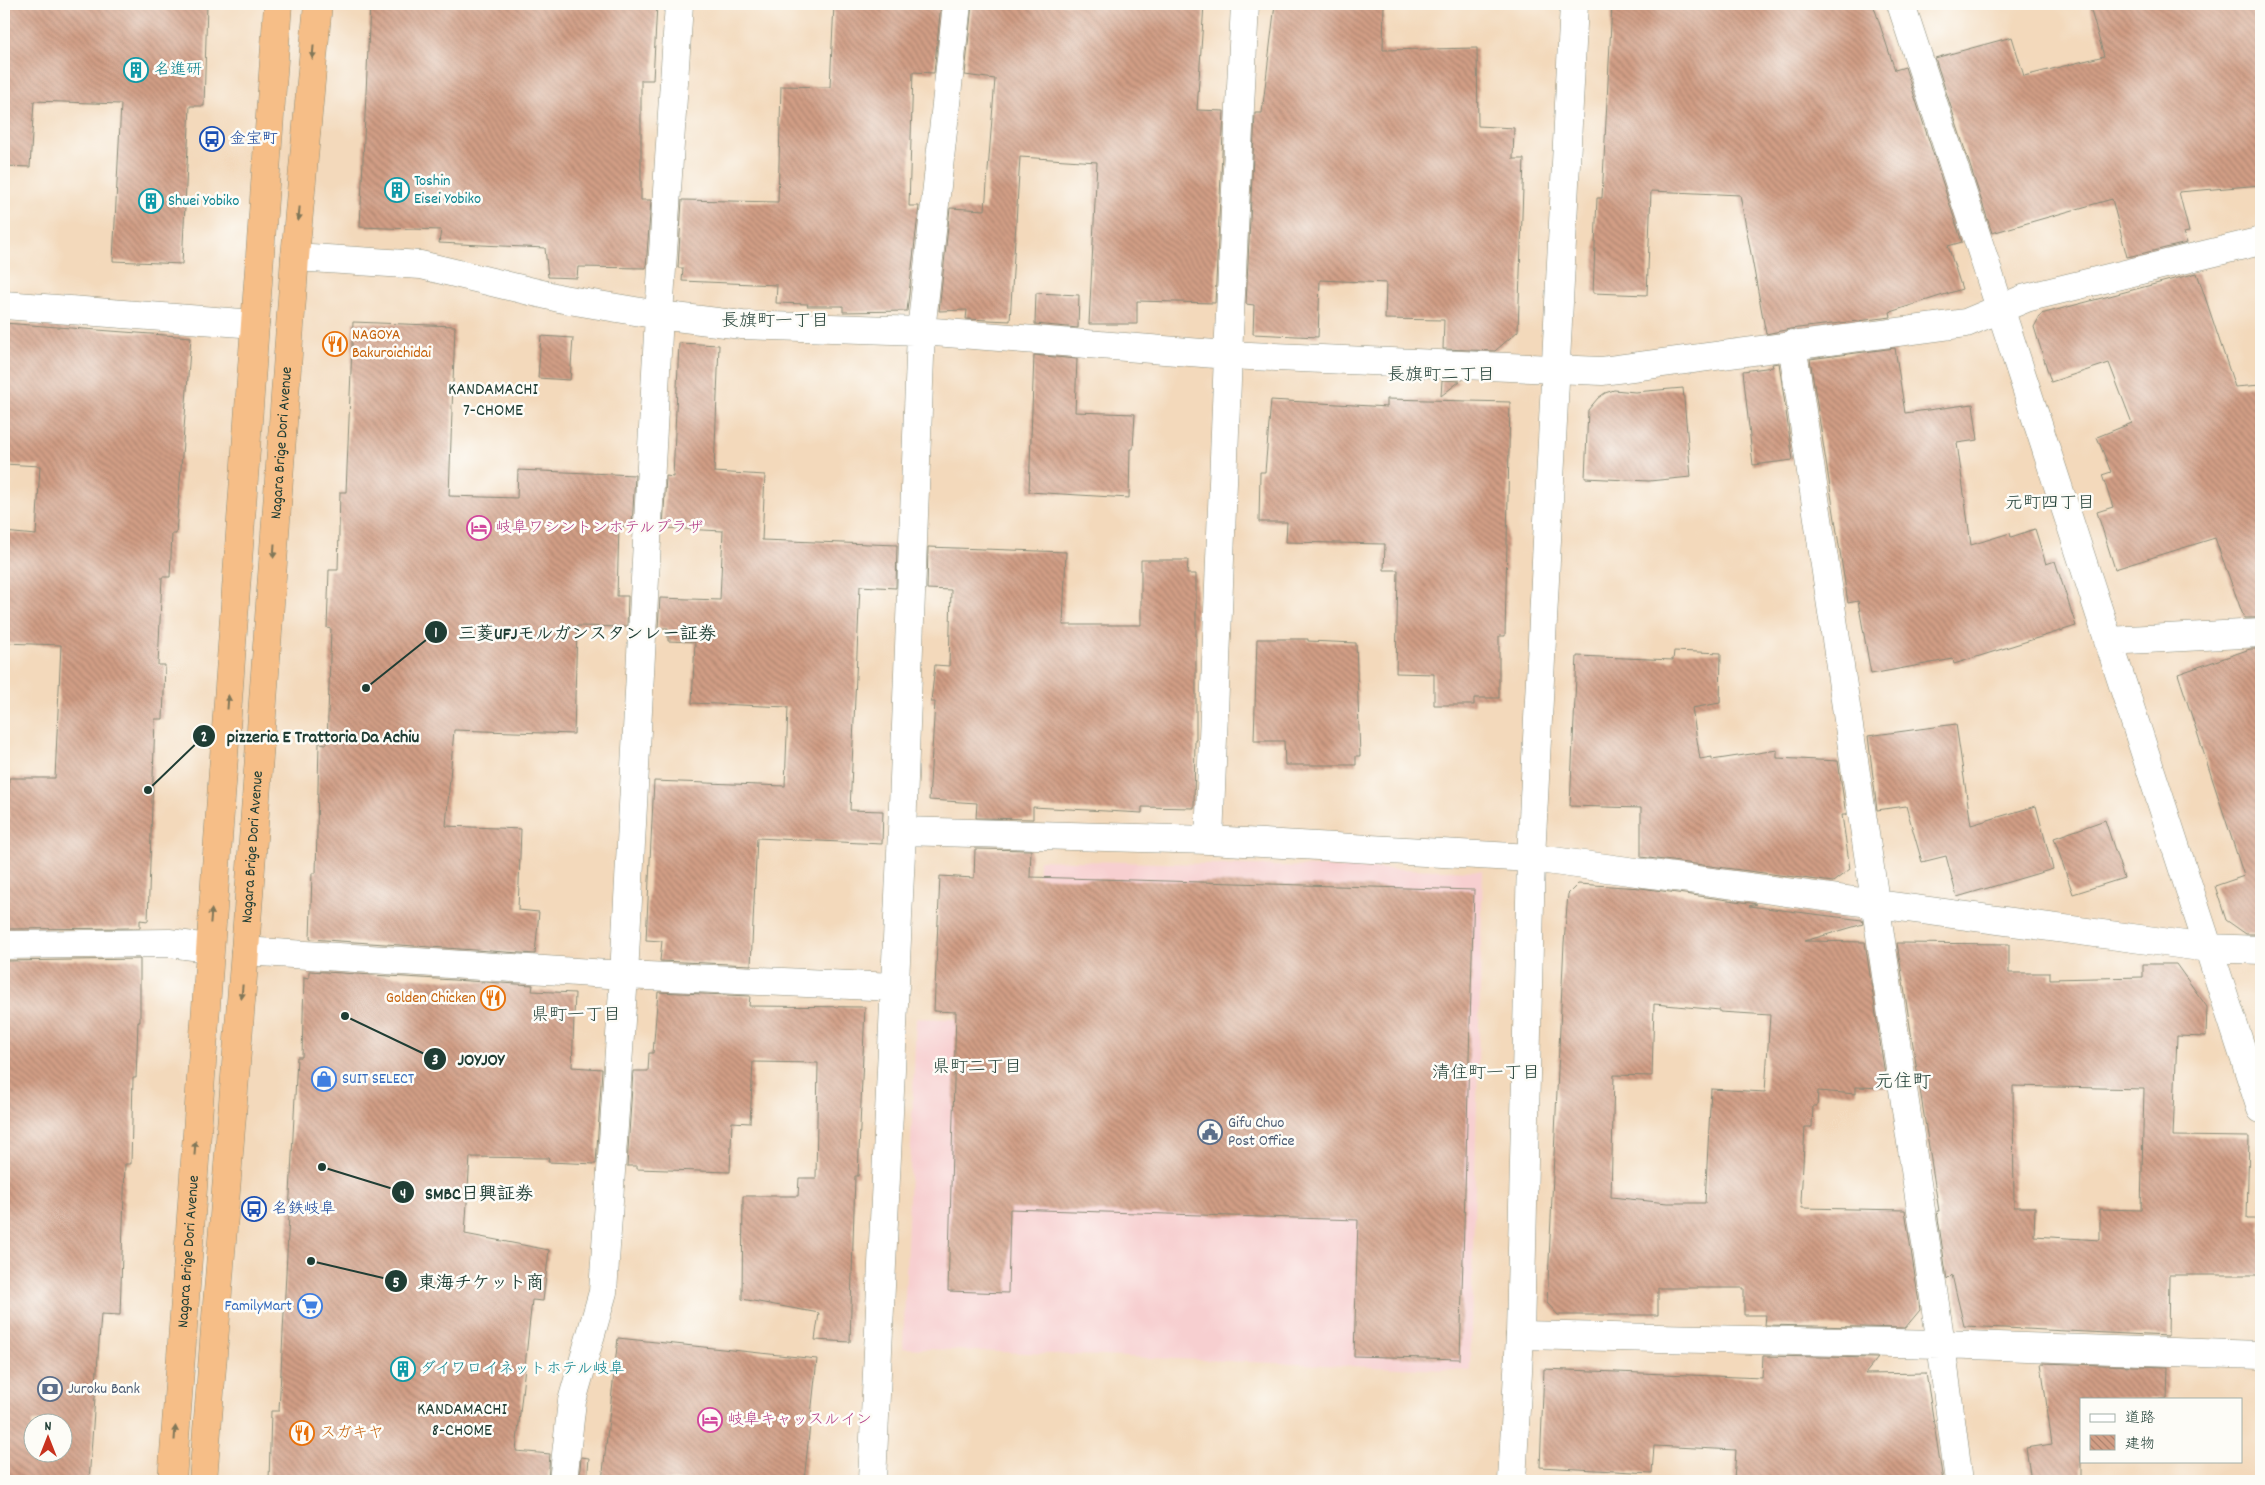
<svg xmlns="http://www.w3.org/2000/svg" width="2265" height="1485" viewBox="0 0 2265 1485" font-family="Dekko,'Klee One',sans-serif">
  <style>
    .built { fill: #f7cfd0 }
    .building { fill: url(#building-back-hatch); fill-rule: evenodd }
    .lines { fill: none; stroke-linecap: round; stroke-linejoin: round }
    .minor-casing { stroke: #898b78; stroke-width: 29 }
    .tertiary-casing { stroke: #898b78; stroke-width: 29 }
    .trunk-casing { stroke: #898b78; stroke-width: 29 }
    .minor { stroke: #fff; stroke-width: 28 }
    .tertiary { stroke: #fff; stroke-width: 28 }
    .trunk { stroke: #f6be87; stroke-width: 28 }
    .oneway { fill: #807759 }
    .labels { text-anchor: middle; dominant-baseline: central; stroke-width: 5; stroke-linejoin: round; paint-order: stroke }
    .culture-label { font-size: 16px; fill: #0d838f; stroke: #fdfcf7; text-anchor: start }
    .transit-label { font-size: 16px; fill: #164399; stroke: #fdfcf7; text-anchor: start }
    .food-label { font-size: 16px; fill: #c56008; stroke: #fdfcf7; text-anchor: start }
    .street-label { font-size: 16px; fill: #1f3d34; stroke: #fdfcf7 }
    .hotel-label { font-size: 16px; fill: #b23c85; stroke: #fdfcf7; text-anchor: start }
    .shop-label { font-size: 16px; fill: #366cbe; stroke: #fdfcf7; text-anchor: start }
    .service-label { font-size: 16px; fill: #4e5e75; stroke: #fdfcf7; text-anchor: start }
    .neighbourhood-label { font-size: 18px; fill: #1f3d34; stroke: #fdfcf7 }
    .quarter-label { font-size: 19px; fill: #1f3d34; stroke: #fdfcf7 }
    .leader { fill: none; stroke: #1f3d34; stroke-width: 2 }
    .callout-dot { fill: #1f3d34; stroke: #fdfcf7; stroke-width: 2 }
    .mark-label { font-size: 15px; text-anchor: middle; font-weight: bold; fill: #fff }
    .callout-label { font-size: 18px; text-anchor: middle; font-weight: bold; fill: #1f3d34; stroke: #fdfcf7; stroke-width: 5; stroke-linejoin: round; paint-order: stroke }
  </style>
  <defs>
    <pattern id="building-back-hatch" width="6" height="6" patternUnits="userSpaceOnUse" patternTransform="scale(1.25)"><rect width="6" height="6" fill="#d29e85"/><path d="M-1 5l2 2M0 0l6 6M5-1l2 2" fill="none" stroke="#aa826e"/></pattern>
  </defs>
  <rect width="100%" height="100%" fill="#fdfcf7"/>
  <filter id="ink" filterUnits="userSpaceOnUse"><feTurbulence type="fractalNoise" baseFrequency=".02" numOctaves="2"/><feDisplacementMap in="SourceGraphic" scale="10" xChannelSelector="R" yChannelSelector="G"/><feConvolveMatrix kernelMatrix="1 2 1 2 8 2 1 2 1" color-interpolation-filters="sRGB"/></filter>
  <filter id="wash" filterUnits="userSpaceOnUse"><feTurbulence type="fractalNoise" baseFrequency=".0096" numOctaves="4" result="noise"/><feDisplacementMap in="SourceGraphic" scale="20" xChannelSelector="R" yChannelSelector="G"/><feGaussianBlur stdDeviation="1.12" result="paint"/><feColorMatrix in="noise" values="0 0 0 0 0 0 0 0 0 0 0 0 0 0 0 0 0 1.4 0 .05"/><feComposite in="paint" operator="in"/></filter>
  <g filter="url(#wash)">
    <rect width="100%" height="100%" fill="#f3d9bb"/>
    <path class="built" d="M1039 860 1483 871 1470 1371 903 1348 916 1018 1032 1021Z"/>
    <g id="blocks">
      <path class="building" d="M4 4H207L204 106H190L182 264 113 261 121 104 34 101 30 167 4 166Z
        M370 4H657L653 80H641V200H651L646 268 578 267 577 278 548 277 545 248 439 243 441 230 360 227Z
        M834 4H941L934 73 913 72 909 206H919L907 311 843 312V306H807L808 304 776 303 777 285 682 281 683 268H678L682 200 778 202 781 86 830 87Z
        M972 4H1204L1197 110 1224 111 1215 303 1137 301V324H1089L1097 162 1020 157 1010 321 966 319 967 310 939 311 950 208 985 210 995 79 965 75Z
        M1275 4H1384L1383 50 1477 48 1478 126 1514 128 1513 159H1524L1518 331 1495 351 1443 349 1444 320 1385 319 1386 283 1320 280 1318 337 1253 334 1254 305 1246 304 1255 113H1262Z
        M1612 4H1873L1895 70 1905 67 1962 242 1948 246 1962 289 1890 312 1891 317 1790 329 1766 334 1740 195 1651 191 1647 295 1593 293 1597 198H1602Z
        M2089 4H2261V185L2179 192 2189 232 2183 233 2187 243 2127 257 2112 199 1992 233 1935 58 2012 37 2024 76 2104 56Z
        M2197 273 2235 387 2261 385V618H2244L2215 538 2115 569 2097 512 2113 507 2102 475 2111 472 2097 437 2132 423 2109 363 2051 382 2034 327 2041 314Z
        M1036 293 1079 295 1078 328 1035 324Z
        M353 322 455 326 449 496 517 498 518 470 635 475 632 527 619 526 617 596H628L627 627 577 626 574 734 454 730 446 826 521 829 518 910 539 912 535 954 310 939 312 873H316L319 743 327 744 331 629 327 628 329 570H338L340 492H346Z
        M4 323 191 337 176 534H172L170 577H162L158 665H165L163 719H155L148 921 140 920V928L4 929V828H8L9 778H55L61 645 4 643V532L36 535 40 466 4 464Z
        M541 336 573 338 570 380 538 378Z
        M679 343 719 345 714 472 765 475 762 540 897 545 896 588 860 586 850 810 883 811 882 844 757 838 751 965 660 961 662 941 646 940 654 781 785 786 788 707 692 703 695 642 668 641V628H658L660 598 720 600 723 531 663 528 666 476 673 477Z
        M1895 348 1905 413 1973 404 1978 440 1957 443 1971 545 2010 533 2011 537 2035 529 2046 564 2055 561 2076 626 1954 664 1953 659 1871 674 1858 601 1848 603 1810 359Z
        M1034 355 1077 359 1075 412 1135 414 1133 449H1130L1129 498 1029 492Z
        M1779 363 1793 460 1753 465 1743 371 1773 367 1772 364Z
        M1442 380 1460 381 1441 396Z
        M1683 388 1691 477 1649 481 1585 478 1588 410 1598 398 1605 393 1614 390 1635 392Z
        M1387 399 1510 402 1505 636H1499V698H1474V705H1434V674L1396 673 1398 570H1384L1385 544 1286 542 1287 522H1259L1260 472H1265L1271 400 1387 407Z
        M928 547 1066 552 1063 625H1141V560H1188L1187 574H1196V740H1195L1194 808 1142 807V813L1033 807V819L976 818 977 803 929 800 935 702H931L935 665 949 666 951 590 927 589Z
        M1257 639H1308V641L1356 643 1360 756H1356V765H1285L1284 741H1254Z
        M2250 649H2261V934H2246L2226 920 2215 886 2244 876 2178 674Z
        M1674 651 1721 653 1720 703 1692 708 1700 759 1712 757V760L1777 750V758L1838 761 1846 815H1842L1850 869 1833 882 1641 857V808L1570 806 1577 656 1673 660Z
        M1956 724 1971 825 2036 806 2053 869 1957 897 1946 856 1922 862 1906 806 1877 810 1868 736Z
        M2105 820 2124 878 2073 894 2054 838Z
        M975 849 1031 850 1030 877 1474 890 1460 1359 1354 1356 1358 1220 1010 1209 1008 1293 948 1291 956 1012 934 1011 940 876 974 878Z
        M1578 884 1641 888 1757 904 1749 906 1862 920 1863 924 1805 941 1865 942 1887 1088 1856 1087V1094L1818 1091 1817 1106H1813L1812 1127H1805L1801 1201 1802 1208 1905 1210 1920 1310 1905 1328 1765 1325 1766 1315H1744V1288H1658V1315H1558L1547 1303 1564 943 1568 894ZM1654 1004 1720 1010V1012L1770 1015 1765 1092 1711 1089 1705 1203H1667L1611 1197 1614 1075 1652 1076Z
        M1897 943 2009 944V973H2050V979L2143 977V964H2176L2207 1007 2206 1037 2177 1036 2173 1136 2249 1137 2247 1219H2261V1275H2169L2168 1336 1964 1326 1952 1275 1947 1280 1937 1211H1939ZM2013 1086 2144 1089 2141 1210 2100 1209V1240L2034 1236 2035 1207H2014Z
        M140 959V1022H138L136 1078H133L131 1164H125L120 1315 101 1314 89 1481H4V961ZM32 1422H62V1452H32Z
        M309 971 533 985 532 991 575 993 572 1067 602 1069 596 1164 548 1162 549 1158 470 1157 465 1234 549 1250 543 1301 532 1300 516 1451 550 1454 548 1481H269L271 1411H279L297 1057H302L304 977 309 978Z
        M658 992 750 996 749 1006 865 1007 858 1176H855L850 1342 815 1340 819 1313 742 1299 743 1196H798L799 1178H816L818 1063 753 1062 750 1123 732 1122 730 1172 637 1169V1166H627L633 1071H648L649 1053H653Z
        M618 1338 817 1359 804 1481H602Z
        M1763 1356 1878 1358 1865 1374 1926 1373 1943 1481H1734L1736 1450 1654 1446 1652 1473 1540 1467 1544 1369 1762 1378Z
        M2041 1363 2168 1367 2167 1399H2081V1481H2031L2026 1448 2052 1444Z
        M581 1457 589 1458 587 1481H579Z"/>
    </g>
  </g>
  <g filter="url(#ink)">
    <use href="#blocks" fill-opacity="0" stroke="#898b78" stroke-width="1"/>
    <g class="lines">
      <defs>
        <path id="minor" d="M1901 4 2261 1109
          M295 257 421 265 563 299 659 315 742 325 921 331 1228 355 1602 371 1966 323 2026 298 2261 241
          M4 305 255 324
          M1792 344 1941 1344 1959 1481
          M2108 641 2261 633
          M902 831 1209 840 1531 858 2208 948 2261 950
          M1209 840 1228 355 1245 4
          M4 945 169 943 209 948
          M245 951 624 975 895 987
          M1520 1335 1941 1344 2261 1355
          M563 1481 572 1401 603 1292 624 975 659 315 679 4
          M872 1481 902 831 921 331 957 4"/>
        <path id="tertiary" d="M1512 1481 1520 1335 1531 858 1574 4"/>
        <g id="trunk">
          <path id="s1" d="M172 1481 278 4"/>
          <path id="s2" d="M203 1481 245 951 295 257 318 4"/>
        </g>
      </defs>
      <use href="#minor" class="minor-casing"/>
      <use href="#tertiary" class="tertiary-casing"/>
      <use href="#trunk" class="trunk-casing"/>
      <use href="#minor" class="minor"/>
      <use href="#tertiary" class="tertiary"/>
      <use href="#trunk" class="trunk"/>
    </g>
    <defs><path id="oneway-solid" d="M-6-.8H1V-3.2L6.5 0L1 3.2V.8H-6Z" transform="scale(1.25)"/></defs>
    <g class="oneway">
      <use href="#oneway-solid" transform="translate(313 52) rotate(95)"/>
      <use href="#oneway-solid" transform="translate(299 214) rotate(95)"/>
      <use href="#oneway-solid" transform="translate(274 551) rotate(94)"/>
      <use href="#oneway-solid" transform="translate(228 702) rotate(-86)"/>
      <use href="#oneway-solid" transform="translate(211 916) rotate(-85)"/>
      <use href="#oneway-solid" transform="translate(242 992) rotate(95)"/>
      <use href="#oneway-solid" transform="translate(195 1148) rotate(-86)"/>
      <use href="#oneway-solid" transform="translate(175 1433) rotate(-86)"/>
    </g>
  </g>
  <defs>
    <symbol id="building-ring" viewBox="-11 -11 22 22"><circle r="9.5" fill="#fdfcf7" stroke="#0f9aa8" stroke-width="1.5"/><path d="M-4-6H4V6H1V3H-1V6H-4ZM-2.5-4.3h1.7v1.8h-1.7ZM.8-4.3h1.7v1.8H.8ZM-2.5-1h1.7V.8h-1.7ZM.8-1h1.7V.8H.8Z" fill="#0f9aa8"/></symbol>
    <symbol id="bus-ring" viewBox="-11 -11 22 22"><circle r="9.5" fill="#fdfcf7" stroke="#1a4fb4" stroke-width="1.5"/><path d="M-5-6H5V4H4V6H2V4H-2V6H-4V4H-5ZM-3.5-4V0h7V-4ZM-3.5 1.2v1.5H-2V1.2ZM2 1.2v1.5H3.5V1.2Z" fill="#1a4fb4"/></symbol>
    <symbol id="restaurant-ring" viewBox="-11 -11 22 22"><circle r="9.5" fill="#fdfcf7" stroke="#e8710a" stroke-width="1.5"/><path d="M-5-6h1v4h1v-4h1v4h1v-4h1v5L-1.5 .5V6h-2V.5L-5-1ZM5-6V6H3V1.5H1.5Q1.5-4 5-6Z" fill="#e8710a"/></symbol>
    <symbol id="hotel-ring" viewBox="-11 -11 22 22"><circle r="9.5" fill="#fdfcf7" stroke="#d1479c" stroke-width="1.5"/><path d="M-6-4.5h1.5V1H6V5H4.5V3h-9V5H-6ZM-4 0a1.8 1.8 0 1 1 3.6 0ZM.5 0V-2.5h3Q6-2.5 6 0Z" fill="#d1479c"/></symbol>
    <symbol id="shop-ring" viewBox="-11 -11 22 22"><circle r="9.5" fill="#fdfcf7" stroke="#3f7fe0" stroke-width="1.5"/><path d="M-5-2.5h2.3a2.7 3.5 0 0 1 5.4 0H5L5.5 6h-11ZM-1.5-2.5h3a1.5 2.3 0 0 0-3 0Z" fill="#3f7fe0"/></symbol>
    <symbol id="civic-ring" viewBox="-11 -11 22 22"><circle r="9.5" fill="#fdfcf7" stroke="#5c6f8a" stroke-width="1.5"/><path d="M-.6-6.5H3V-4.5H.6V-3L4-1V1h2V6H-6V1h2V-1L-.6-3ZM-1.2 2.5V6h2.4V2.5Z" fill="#5c6f8a"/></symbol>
    <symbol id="supermarket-ring" viewBox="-11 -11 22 22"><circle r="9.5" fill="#fdfcf7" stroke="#3f7fe0" stroke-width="1.5"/><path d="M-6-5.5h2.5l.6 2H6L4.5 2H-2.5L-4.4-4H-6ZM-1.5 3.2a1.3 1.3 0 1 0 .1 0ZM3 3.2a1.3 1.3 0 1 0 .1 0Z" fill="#3f7fe0"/></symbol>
    <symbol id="bank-ring" viewBox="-11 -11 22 22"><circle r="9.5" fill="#fdfcf7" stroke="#5c6f8a" stroke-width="1.5"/><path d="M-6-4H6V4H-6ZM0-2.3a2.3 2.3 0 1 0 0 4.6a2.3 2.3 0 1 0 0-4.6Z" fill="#5c6f8a"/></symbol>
  </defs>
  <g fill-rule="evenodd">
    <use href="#building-ring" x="122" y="56" width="28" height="28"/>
    <use href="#bus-ring" x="198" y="125" width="28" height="28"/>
    <use href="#building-ring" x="383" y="176" width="28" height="28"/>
    <use href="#building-ring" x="137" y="187" width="28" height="28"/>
    <use href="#restaurant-ring" x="321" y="330" width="28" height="28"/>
    <use href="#hotel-ring" x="465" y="514" width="28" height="28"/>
    <use href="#restaurant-ring" x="479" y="984" width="28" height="28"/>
    <use href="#shop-ring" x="310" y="1065" width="28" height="28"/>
    <use href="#civic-ring" x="1196" y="1118" width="28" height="28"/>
    <use href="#bus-ring" x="240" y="1195" width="28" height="28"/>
    <use href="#supermarket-ring" x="296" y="1292" width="28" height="28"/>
    <use href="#building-ring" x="389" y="1355" width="28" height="28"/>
    <use href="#bank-ring" x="36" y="1375" width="28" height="28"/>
    <use href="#hotel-ring" x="696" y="1406" width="28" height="28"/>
    <use href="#restaurant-ring" x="288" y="1419" width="28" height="28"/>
  </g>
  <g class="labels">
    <g class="culture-label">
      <text x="154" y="70">名進研</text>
      <text x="414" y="181">Toshin<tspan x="414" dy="18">Eisei Yobiko</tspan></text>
      <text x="168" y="201">Shuei Yobiko</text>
      <text x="420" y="1369">ダイワロイネットホテル岐阜</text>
    </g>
    <g class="transit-label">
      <text x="230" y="139">金宝町</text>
      <text x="272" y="1209">名鉄岐阜</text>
    </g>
    <g class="food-label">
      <text x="352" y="335">NAGOYA<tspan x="352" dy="18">Bakuroichidai</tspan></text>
      <text x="476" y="998" text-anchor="end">Golden Chicken</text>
      <text x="320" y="1433">スガキヤ</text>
    </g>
    <g class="street-label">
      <text stroke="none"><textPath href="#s2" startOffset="1041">Nagara Brige Dori Avenue</textPath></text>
      <text stroke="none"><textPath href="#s2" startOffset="636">Nagara Brige Dori Avenue</textPath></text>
      <text stroke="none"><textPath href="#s1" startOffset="230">Nagara Brige Dori Avenue</textPath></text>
    </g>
    <g class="hotel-label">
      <text x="496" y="528">岐阜ワシントンホテルプラザ</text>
      <text x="728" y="1420">岐阜キャッスルイン</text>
    </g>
    <g class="shop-label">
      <text x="342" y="1079">SUIT SELECT</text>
      <text x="292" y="1306" text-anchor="end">FamilyMart</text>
    </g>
    <g class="service-label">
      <text x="1228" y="1123">Gifu Chuo<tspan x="1228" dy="18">Post Office</tspan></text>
      <text x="68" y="1389">Juroku Bank</text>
    </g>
    <g class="neighbourhood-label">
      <text x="775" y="322">長旗町一丁目</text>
      <text x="1441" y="376">長旗町二丁目</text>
      <text x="493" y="390">KANDAMACHI<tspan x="493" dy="21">7-CHOME</tspan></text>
      <text x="2050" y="504">元町四丁目</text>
      <text x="576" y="1016">県町一丁目</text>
      <text x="977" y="1068">県町二丁目</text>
      <text x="1486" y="1074">清住町一丁目</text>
      <text x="462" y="1410">KANDAMACHI<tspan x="462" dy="21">8-CHOME</tspan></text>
    </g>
    <g class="quarter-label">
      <text x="1903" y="1083">元住町</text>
    </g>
  </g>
  <path class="leader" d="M366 688L436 632M148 790L204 736M345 1016L435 1059M322 1167L403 1192M311 1261L396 1281"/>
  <g class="callout-dot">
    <circle cx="366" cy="688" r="5"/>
    <circle cx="148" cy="790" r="5"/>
    <circle cx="345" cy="1016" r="5"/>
    <circle cx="322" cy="1167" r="5"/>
    <circle cx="311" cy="1261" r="5"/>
    <circle cx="436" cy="632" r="12"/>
    <circle cx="204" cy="736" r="12"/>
    <circle cx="435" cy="1059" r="12"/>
    <circle cx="403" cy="1192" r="12"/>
    <circle cx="396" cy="1281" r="12"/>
  </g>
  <g class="mark-label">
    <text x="436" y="637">1</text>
    <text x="204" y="741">2</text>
    <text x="435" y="1064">3</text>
    <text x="403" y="1198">4</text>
    <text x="396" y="1287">5</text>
  </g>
  <g class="callout-label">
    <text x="587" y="639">三菱UFJモルガンスタンレー証券</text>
    <text x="323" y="742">pizzeria E Trattoria Da Achiu</text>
    <text x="481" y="1065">JOYJOY</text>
    <text x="479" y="1199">SMBC日興証券</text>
    <text x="481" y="1288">東海チケット商</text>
  </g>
  <rect width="2265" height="1485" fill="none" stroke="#fdfcf7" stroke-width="20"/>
  <rect x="2080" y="1398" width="162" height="65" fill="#fdfcf7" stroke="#a4b0a9"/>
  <rect x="2090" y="1414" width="25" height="8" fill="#ffffff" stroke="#a4b0a9"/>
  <text x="2125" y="1422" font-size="15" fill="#1f3d34">道路</text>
  <rect x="2090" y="1435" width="25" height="15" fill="url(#building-back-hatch)" stroke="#a4b0a9"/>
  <text x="2125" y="1448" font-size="15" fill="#1f3d34">建物</text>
  <g transform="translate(48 1438)"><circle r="24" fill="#fdfcf7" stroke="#a4b0a9"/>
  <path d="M0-4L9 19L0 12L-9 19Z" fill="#c8321e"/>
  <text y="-8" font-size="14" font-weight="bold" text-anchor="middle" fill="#1f3d34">N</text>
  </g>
</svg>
